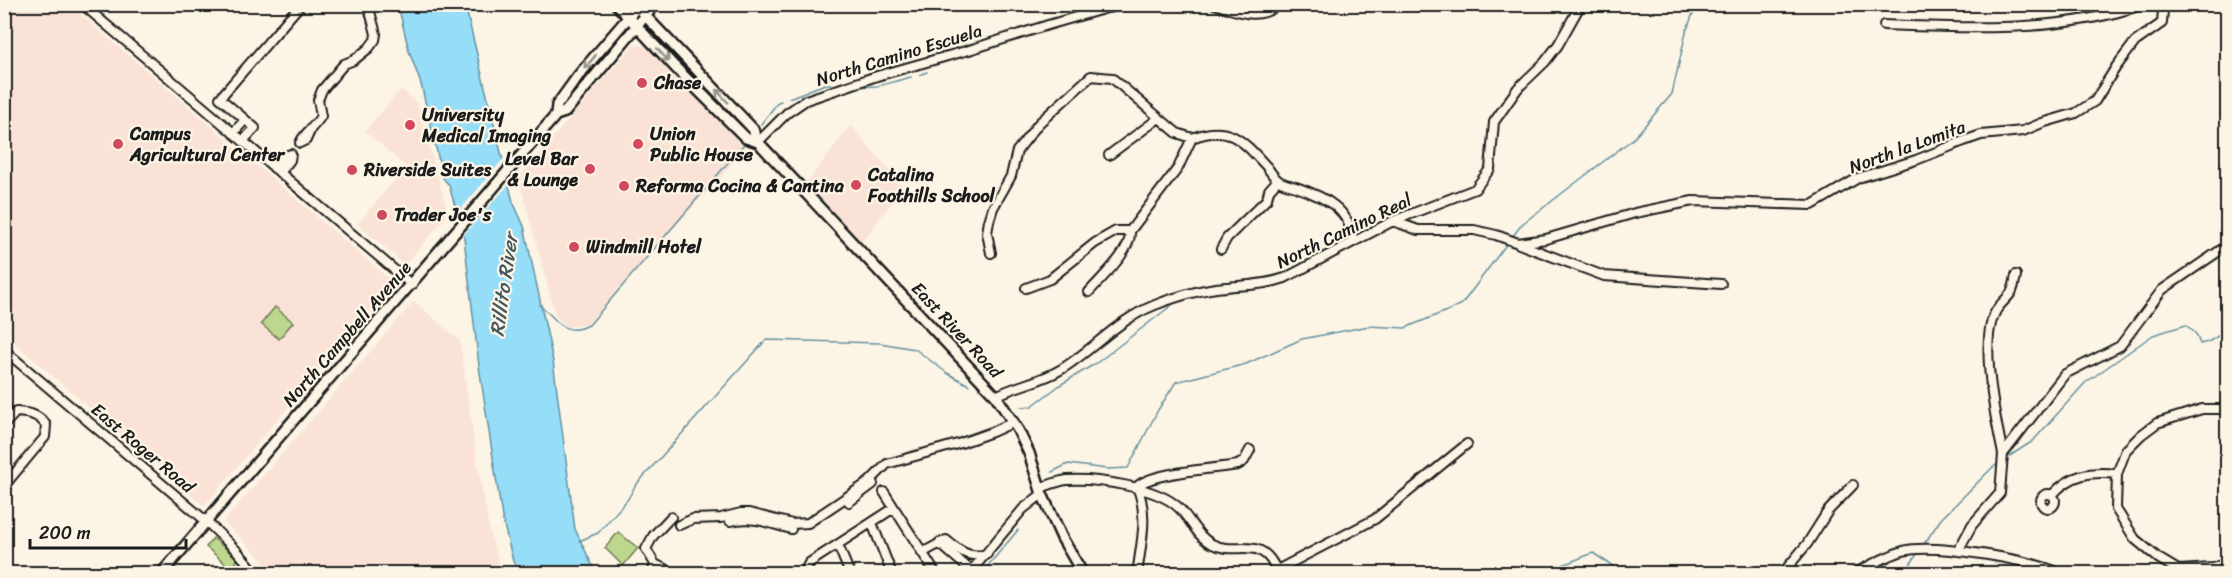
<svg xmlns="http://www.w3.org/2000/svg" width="2232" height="578" viewBox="0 0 2232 578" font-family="Sriracha,sans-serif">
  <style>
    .built { fill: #fae3d6 }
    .green { fill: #bdd78e; stroke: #6c7a55; stroke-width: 1.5 }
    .water { fill: #96ddf8; stroke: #6590a0; stroke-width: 1.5 }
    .pier { fill: #fcf5e5 }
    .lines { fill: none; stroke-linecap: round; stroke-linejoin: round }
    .stream { stroke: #6590a0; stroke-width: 1.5 }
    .minor-casing { stroke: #1c1c1c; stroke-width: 12 }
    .major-casing { stroke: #1c1c1c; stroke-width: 14 }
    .minor { stroke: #fcf5e5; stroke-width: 8 }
    .major { stroke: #fcf5e5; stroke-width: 9 }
    .oneway { stroke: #97938b }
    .poi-dot { fill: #d1495b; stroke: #fcf5e5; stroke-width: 2 }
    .labels { text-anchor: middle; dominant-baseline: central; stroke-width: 4.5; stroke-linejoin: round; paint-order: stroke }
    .street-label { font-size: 18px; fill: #1c1c1c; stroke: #fcf5e5 }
    .poi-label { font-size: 18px; font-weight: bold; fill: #1c1c1c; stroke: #fcf5e5; text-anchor: start }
    .water-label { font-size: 20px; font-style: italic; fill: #41565e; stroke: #fcf5e5 }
  </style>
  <rect width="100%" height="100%" fill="#fcf5e5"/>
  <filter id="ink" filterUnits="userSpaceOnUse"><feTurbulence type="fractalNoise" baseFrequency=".0167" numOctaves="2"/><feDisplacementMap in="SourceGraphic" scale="12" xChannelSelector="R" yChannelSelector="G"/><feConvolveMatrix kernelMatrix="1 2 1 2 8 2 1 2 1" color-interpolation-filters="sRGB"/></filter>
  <g filter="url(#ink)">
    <path class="built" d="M5 5H70L394 283 204 506 5 335Z
      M633 45 646 46 746 148 587 325 567 327 556 317 521 187 522 174Z
      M401 89 417 103 446 206V217L405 265 357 224 406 167 365 131Z
      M851 125 904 187 861 243 807 182Z
      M414 301 460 341 475 448 490 533 502 573H272L259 556 223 522Z"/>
    <path class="green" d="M275 307 293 322 279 339 261 324Z
      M618 532 638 548 623 566 605 548Z
      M213 538 238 559 232 569 206 547Z"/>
    <path class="water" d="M398 5H465L513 202 524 226 553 361 575 529 594 569 598 573H518L513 561 502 517 479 366 464 238 449 185 443 178 421 84 409 51Z"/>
    <path class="pier" d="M505 157 511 182 461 238 455 216Z"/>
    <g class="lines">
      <path class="stream" d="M919 75 927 72
        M856 87 878 86 911 77
        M789 98 825 84H831
        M761 124 778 102 781 101
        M1513 236 1522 224 1634 138 1672 94 1686 32 1695 8 1704 4
        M539 305C558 318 561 338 589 325L744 144
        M1021 407 1032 406 1060 385 1098 362 1172 305
        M2005 459 2033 441 2085 383 2153 335 2186 325 2196 334 2200 344 2208 342 2228 330
        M1052 472 1068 464 1107 469 1128 468 1158 410 1176 382 1246 364 1302 339 1369 326 1405 328 1454 308 1462 304 1508 242
        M579 541 598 533 628 499 635 486 766 340 880 343 915 349 947 373 969 385
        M1924 544 1941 519 1992 468 1999 463
        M981 574 1018 530
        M1540 574 1593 553 1625 574
        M1904 574 1917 554"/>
      <defs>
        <path id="minor" d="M82 4 412 285
          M1214 4C1238 11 1258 22 1279 4
          M1884 25C1968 28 2064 33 2144 4
          M310 131 306 140 300 143C304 133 315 127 321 116L318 100 322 90 344 64 354 60 369 48 375 40 376 34 368 4
          M233 133 245 120
          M243 141 255 128 220 98 301 4
          M758 142 787 113 806 100 877 76 969 50 1048 25 1107 8 1132 4
          M1109 155 1159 118
          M274 168 285 156 291 154 290 160 280 173
          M1393 221 1418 230H1474L1496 235 1518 243 1546 239 1635 213 1693 201 1812 205 1858 178 1916 160 1964 141 1981 135 2023 131 2042 123 2076 113 2095 101 2116 67 2135 42 2162 23 2163 10 2155 4
          M1130 231 1178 168 1192 138
          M1519 244 1604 276 1721 284
          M1221 249 1227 238 1267 199 1269 190 1277 181
          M991 253 987 233 989 221 993 208 1011 176 1017 151 1039 123 1091 76 1112 78 1177 133 1192 138C1229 123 1243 141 1267 167 1270 171 1274 178 1279 181 1283 184 1291 185 1296 187 1324 197 1350 208 1353 241
          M1026 288 1050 279 1095 243 1116 231H1130
          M1089 292C1102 277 1132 251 1130 231
          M4 350 207 522 237 551 257 574
          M996 396C1017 385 1040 382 1060 370 1093 350 1117 320 1155 305 1178 296 1201 289 1226 287 1246 285 1265 285 1285 278L1393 221 1475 189 1490 169 1494 122 1518 88 1545 62 1558 45 1581 4
          M2228 409H2202L2157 423 2141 435 2126 450 2117 474 2116 509 2135 539 2158 558 2178 570 2213 568 2228 562
          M4 425 16 412C29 413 38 414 46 425L45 437 4 486
          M2003 454C1996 422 1980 344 1994 315 1997 306 2006 300 2011 293 2014 288 2015 281 2016 275
          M1137 487C1149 472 1216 469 1238 465L1244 461 1250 450
          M1040 488C1049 485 1058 481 1067 480 1095 478 1157 487 1178 507 1190 518 1197 537 1212 544 1238 557 1262 532 1278 574
          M884 492 936 574
          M2041 501a7 7 0 1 1 14 0a7 7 0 1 1-14 0Z
          M2052 495C2071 474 2090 471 2117 474
          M849 502 873 484
          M730 521C755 516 767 523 791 529
          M872 523 892 574
          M679 525 693 519 721 518 741 513H749L792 524 808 523 869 482 887 464 961 443 992 432 1014 422
          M939 543 968 568 973 569 1023 509 1042 494
          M838 545 850 574
          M1958 551 1972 525 2000 493 2003 454 2065 374 2120 346 2162 290 2228 245
          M922 553 946 540C960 551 969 559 987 554
          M655 564 646 549 653 536 671 517
          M655 564 675 574
          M1277 570 1375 519 1467 444
          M652 574 655 564
          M809 574 806 569 809 563 894 508
          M1137 574C1141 544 1149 515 1137 487
          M1782 574 1807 544 1828 511 1853 485
          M1853 574C1869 566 1886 556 1903 551 1933 543 2034 560 2062 574"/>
        <path id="major" d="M616 4 675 67 746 138 758 142
          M634 4 753 129 758 142 996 396 1018 430 1029 453 1042 494 1062 538 1083 574
          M556 115 557 105 578 76 632 13
          M161 574 556 115 565 112 655 4"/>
      </defs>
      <use href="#minor" class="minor-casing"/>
      <use href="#major" class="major-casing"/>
      <use href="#minor" class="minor"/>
      <use href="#major" class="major"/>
    </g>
    <defs><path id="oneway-shaft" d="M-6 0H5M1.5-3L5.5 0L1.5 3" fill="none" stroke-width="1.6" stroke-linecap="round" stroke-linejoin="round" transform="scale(1.5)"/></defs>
    <g class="oneway">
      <use href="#oneway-shaft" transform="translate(663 55) rotate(48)"/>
      <use href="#oneway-shaft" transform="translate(590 62) rotate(130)"/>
      <use href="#oneway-shaft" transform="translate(722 96) rotate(-133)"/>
    </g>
  </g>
  <g class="poi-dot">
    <circle cx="642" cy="83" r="6"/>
    <circle cx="410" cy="125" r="6"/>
    <circle cx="118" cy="144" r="6"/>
    <circle cx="638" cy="144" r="6"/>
    <circle cx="590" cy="169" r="6"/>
    <circle cx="352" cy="170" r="6"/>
    <circle cx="856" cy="185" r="6"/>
    <circle cx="624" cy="186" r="6"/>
    <circle cx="382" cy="215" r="6"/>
    <circle cx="574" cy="247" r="6"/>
  </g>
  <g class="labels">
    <g class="street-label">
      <text transform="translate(899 55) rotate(-17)">North Camino Escuela</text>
      <text transform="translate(1907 147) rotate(-20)">North la Lomita</text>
      <text transform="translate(1344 231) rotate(-26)">North Camino Real</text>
      <text transform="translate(957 330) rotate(47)">East River Road</text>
      <text transform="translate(347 334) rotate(-49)">North Campbell Avenue</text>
      <text transform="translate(143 448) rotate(40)">East Roger Road</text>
    </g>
    <g class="poi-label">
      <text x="654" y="83">Chase</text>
      <text x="422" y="115">University<tspan x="422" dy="21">Medical Imaging</tspan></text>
      <text x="130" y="134">Campus<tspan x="130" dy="21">Agricultural Center</tspan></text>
      <text x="650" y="134">Union<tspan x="650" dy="21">Public House</tspan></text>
      <text x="578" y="159" text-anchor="end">Level Bar<tspan x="578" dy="21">&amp; Lounge</tspan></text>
      <text x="364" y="170">Riverside Suites</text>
      <text x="868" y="175">Catalina<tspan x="868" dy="21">Foothills School</tspan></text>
      <text x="636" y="186">Reforma Cocina &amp; Cantina</text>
      <text x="394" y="215">Trader Joe's</text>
      <text x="586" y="247">Windmill Hotel</text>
    </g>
    <g class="water-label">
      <text transform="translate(504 285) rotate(-82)">Rillito River</text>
    </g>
  </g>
  <rect width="2232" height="578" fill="none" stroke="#fcf5e5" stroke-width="24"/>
  <rect x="12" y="12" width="2208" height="554" fill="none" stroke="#1c1c1c" stroke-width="2" filter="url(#ink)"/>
  <path d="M30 539v9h156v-9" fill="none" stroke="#1c1c1c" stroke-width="3"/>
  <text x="39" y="539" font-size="18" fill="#1c1c1c" stroke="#fcf5e5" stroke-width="4.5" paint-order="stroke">200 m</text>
</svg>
